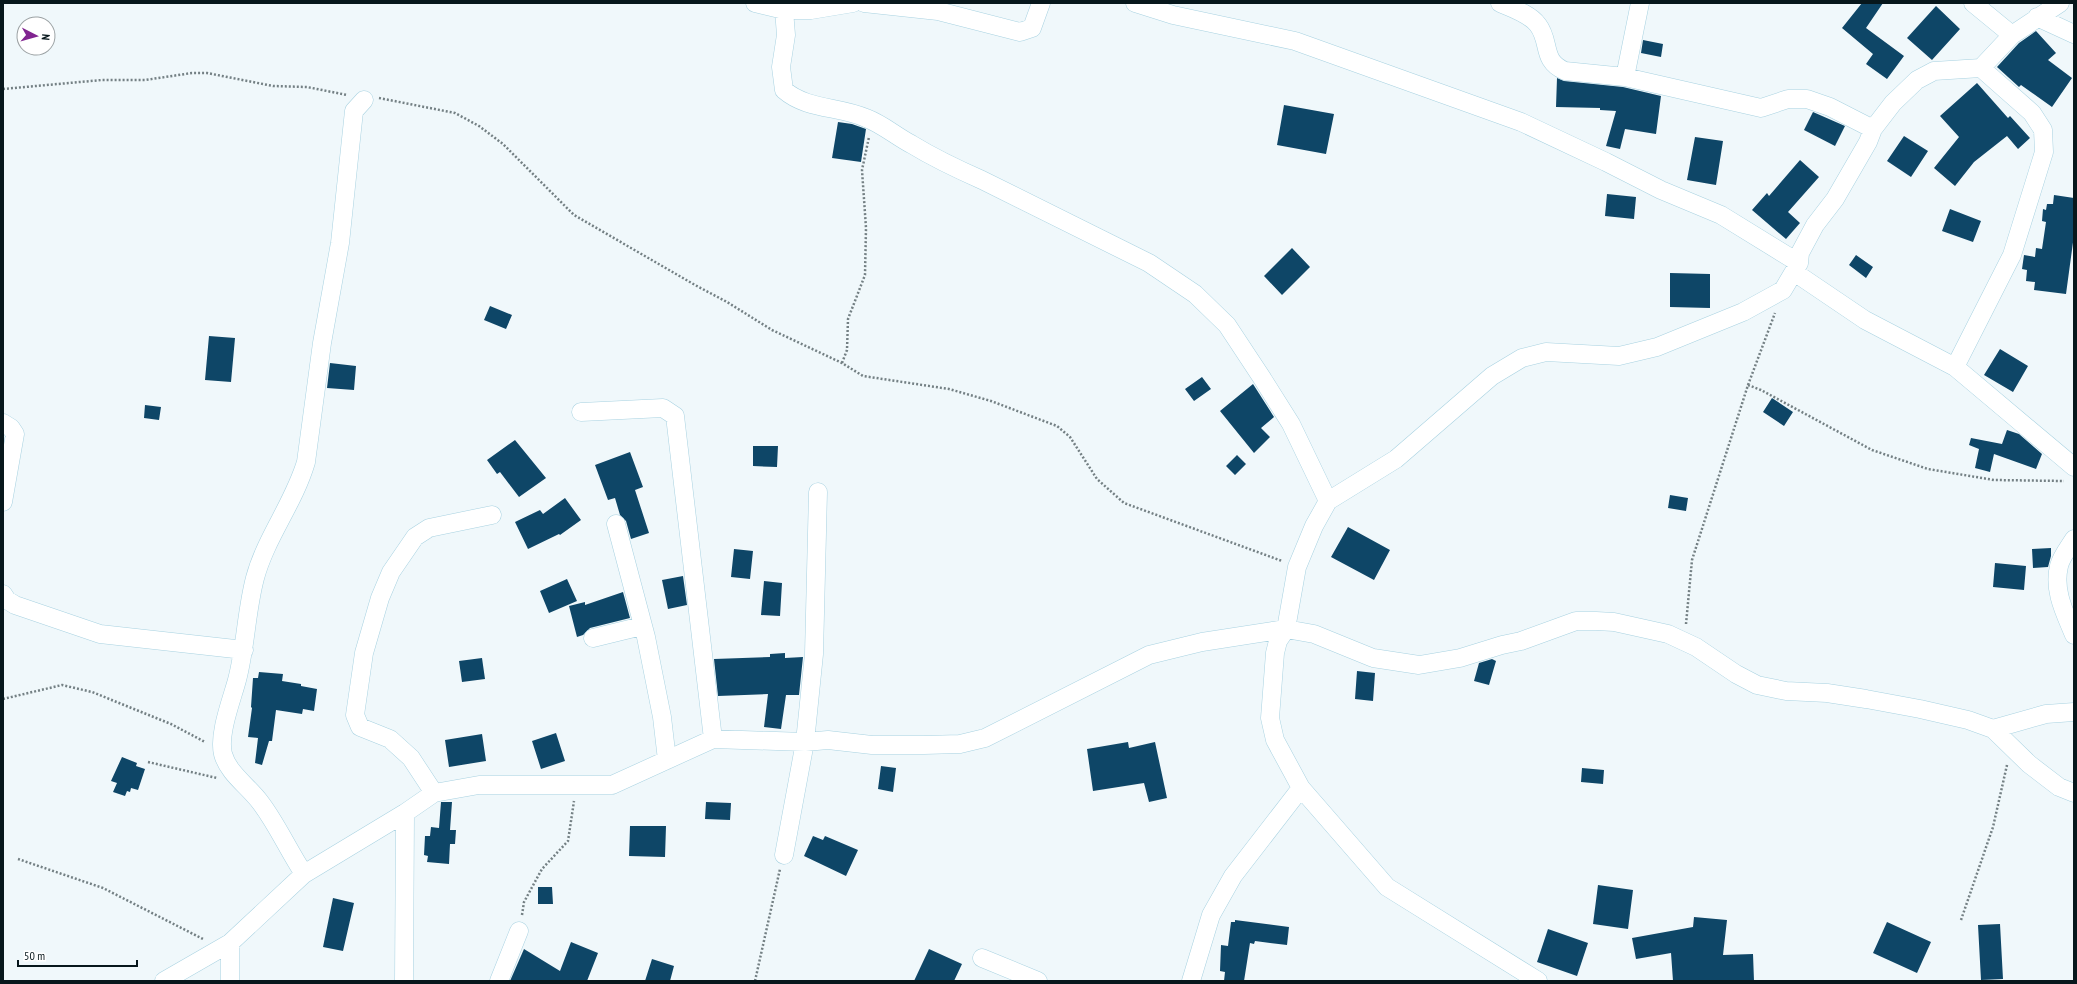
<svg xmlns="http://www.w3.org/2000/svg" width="2077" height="984" viewBox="0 0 2077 984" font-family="'PT Sans Narrow',sans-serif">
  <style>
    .building { fill: #0e4667 }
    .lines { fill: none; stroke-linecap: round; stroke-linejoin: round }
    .minor-casing { stroke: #a8d2e1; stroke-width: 19 }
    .path { stroke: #748084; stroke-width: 2.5; stroke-dasharray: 2 2; stroke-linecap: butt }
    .minor { stroke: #fff; stroke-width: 18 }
  </style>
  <rect width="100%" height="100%" fill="#f0f8fb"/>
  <path class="building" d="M1862 3H1883L1866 28 1904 56 1887 79 1866 64 1873 54 1842 28Z
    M1936 6 1960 29 1932 60 1907 38Z
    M2036 31 2056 53 2048 60 2072 78 2052 107 2021 85 2019 87 1997 67 2019 43Z
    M1643 40 1663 44 1661 57 1641 53Z
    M1557 78 1564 81 1623 87 1661 96 1656 134 1625 129 1620 149 1606 146 1616 111 1600 110V108L1556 107Z
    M1977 83 2008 118 2010 116 2030 138 2018 149 2007 136 1974 162 1955 186 1934 168 1959 137 1940 116Z
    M1284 105 1334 114 1326 154 1277 145Z
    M1813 112 1845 126 1835 146 1804 130Z
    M838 122 852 124 866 129 861 162 832 158Z
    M1904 136 1928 151 1911 177 1887 161Z
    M1695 137 1723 141 1716 185 1687 180Z
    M1800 160 1819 177 1788 212 1800 223 1786 239 1752 210 1767 193 1769 196Z
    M1607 194 1636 197 1634 219 1605 216Z
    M2054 195 2074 198V235L2066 294 2034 290 2035 282 2026 281 2027 270 2022 269 2024 255 2035 257 2036 248 2042 249 2046 222 2042 221 2043 209 2046 210 2047 204H2053Z
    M1950 209 1981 221 1973 242 1942 231Z
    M1292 248 1310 267 1282 295 1264 276Z
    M1856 255 1873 267 1866 278 1849 265Z
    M1670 273 1710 274V308L1670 307Z
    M490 306 512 315 506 329 484 320Z
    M209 336 235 338 231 382 205 380Z
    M2000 349 2028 366 2013 392 1984 375Z
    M330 363 356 366 354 390 327 388Z
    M1202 377 1211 389 1194 401 1185 389Z
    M1253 384 1274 417 1261 428 1270 437 1254 453 1220 411Z
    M1772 398 1793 412 1784 426 1763 412Z
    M145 405 161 407 159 420 144 418Z
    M2007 430 2019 434 2042 454 2036 469 1994 454 1990 472 1975 468 1979 449 1969 445 1971 438 2002 444Z
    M515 440 546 478 519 497 500 472 497 474 487 460Z
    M753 446H778L777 467 753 466Z
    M630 452 643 487 635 490 649 533 631 539 626 521 620 515 615 498 608 500 595 465Z
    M1237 455 1246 464 1235 475 1226 466Z
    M1670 495 1688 498 1686 511 1668 508Z
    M565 498 581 520 560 535 559 534 528 549 515 522 540 510 543 514Z
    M1348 527 1390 550 1374 580 1331 557Z
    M2051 548V556L2048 567 2033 568 2032 549Z
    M734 549 753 551 750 579 731 577Z
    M1995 563 2026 566 2024 590 1993 587Z
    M683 576 687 605 668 609 662 580Z
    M567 579 577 601 549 613 540 591Z
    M764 581 782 583 780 616 761 615Z
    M623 592 630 618 590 628 583 635 577 637 569 606 585 602V605Z
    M785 653V658L803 657 799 695H786L781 729 764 727 768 694 718 696 714 659 770 657V654Z
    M482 658 485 679 462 682 459 661Z
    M1492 659 1496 661 1489 685 1474 681 1479 663Z
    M1357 671 1375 673 1373 701 1355 699Z
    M259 672 283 674 282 681 301 684V686L317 689 314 711 303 709 302 714 276 710 272 741H269L262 765 255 763 258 738 248 737 252 708 251 707 253 678H258Z
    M556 733 565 761 541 769 532 741Z
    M482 734 486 761 449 767 445 740Z
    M1128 742 1129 748 1155 742 1167 798 1149 802 1144 783 1093 791 1087 749Z
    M122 757 137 763 136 766 145 769 138 790 131 788 130 792 127 791 125 796 113 792 117 783 111 781Z
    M881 766 896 768 893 792 878 789Z
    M1582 768 1604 770 1603 784 1581 782Z
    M441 802H452L450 830H456L455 844H450L449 864 427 862 428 856 424 855 425 836H430L431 827 439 828Z
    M706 802 731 803 730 820 705 819Z
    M630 826H666L665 857 629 856Z
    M813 836 823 840 825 836 858 850 846 876 804 856Z
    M1598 885 1633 890 1628 929 1593 924Z
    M538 887H552L553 904H538Z
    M333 898 354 903 343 951 323 947Z
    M1694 917 1727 920 1723 955 1753 954 1754 981H1673L1671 953 1636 959 1632 938 1693 927Z
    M1235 920 1289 927 1287 945 1255 941 1254 944 1250 943 1244 981H1224L1225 972 1220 971 1221 945 1228 946 1231 922H1235Z
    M1887 922 1931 942 1917 973 1873 953Z
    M2000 924 2003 979 1981 980 1978 925Z
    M1548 929 1588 943 1577 976 1537 962Z
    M571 942 598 953 587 981H510L524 949 560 971Z
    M929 949 962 964 954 981H914Z
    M652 959 674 966 670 981H645Z"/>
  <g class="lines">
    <defs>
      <path id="minor" d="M755 3 784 10 786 35 781 67 784 90C807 110 839 106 866 118 882 124 896 136 911 144 934 158 957 169 982 180L1149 263 1195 294 1227 325 1262 378 1291 424 1328 501
        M864 3 938 11 1020 32 1032 28 1041 3
        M1135 3 1173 15 1295 41 1521 122 1606 162 1661 190 1721 215 1799 263
        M1500 3C1512 8 1530 14 1538 25 1551 42 1541 61 1565 71L1625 77 1761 108 1788 99H1807L1830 107 1873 129
        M1973 3 2012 35
        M784 10H811L853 3
        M2037 17 2074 34
        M1625 77 1640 3
        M1794 272 1865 320 1955 367 2074 467
        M1955 367 2012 255 2044 152 2043 130 2032 113 1981 68
        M581 412 663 408 675 416 713 739
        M3 423 11 428 15 434 3 502
        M616 524 646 637 662 717 667 760
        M2074 539C2069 547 2061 557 2059 566 2053 591 2065 613 2074 635
        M3 594 7 600 15 605 100 634 244 650
        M593 638 642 626
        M1993 729 2046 714 2074 712
        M434 793 411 758 390 739 360 727 355 715 364 653 380 598 391 572 415 537 429 528 492 515
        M784 855 805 742 814 654 818 492
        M304 874C288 850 277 824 260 802 248 786 228 773 223 754 218 734 232 699 237 680 246 646 246 612 255 578 266 537 294 503 306 462L322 343 340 243 354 111 364 100
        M230 943V981
        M982 958 1038 981
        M164 981 230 943 304 874 405 813 434 793 479 785H612L713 739 805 742 828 740 872 745H924L960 744 985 738 1149 655 1202 642 1286 629 1314 634 1373 658 1419 665 1460 658 1502 645 1521 641 1576 621H1596L1614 622 1668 634 1696 647 1736 674 1757 685 1786 691 1827 693 1866 699 1920 709 1968 720 1993 729 2029 764 2059 787 2074 793
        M404 981 405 813
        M499 981 519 931
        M1191 981 1211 915 1233 876 1301 788
        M1538 981 1387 887 1301 788 1275 740 1270 718 1275 653 1278 641 1286 629 1297 567 1314 526 1328 501 1396 459 1492 376 1522 358 1546 352 1619 356 1657 347 1743 312 1783 290 1799 263 1800 253 1815 225 1835 199 1868 142 1873 129 1893 103 1917 80 1934 71 1981 68 2012 35 2060 3"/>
    </defs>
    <use href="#minor" class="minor-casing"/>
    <path class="path" d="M3 89 102 80H145L192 73H207L273 86 307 87 347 95
      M379 98 455 113 479 126 503 144 574 215 695 285 727 302 772 330 842 363 863 376 949 389 991 401 1057 426 1070 437 1097 479 1124 503 1282 561
      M842 363 847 350 848 319 865 275 866 228 862 170 869 137
      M1748 385 1761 390 1872 450 1928 469 1994 480 2064 481
      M1686 624 1692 560 1748 385 1775 313
      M3 699 62 685 92 692 171 724 205 742
      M148 762 217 778
      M18 859 103 888 203 939
      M522 915 524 902 542 869 568 841 574 801
      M1961 920 1993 827 2007 765
      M755 981 780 869"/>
    <use href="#minor" class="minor"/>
  </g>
  <rect width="2077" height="984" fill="none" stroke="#07171c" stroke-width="8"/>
  <g transform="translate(36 36) rotate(96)"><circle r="19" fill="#ffffff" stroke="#9ca2a4"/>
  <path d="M0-3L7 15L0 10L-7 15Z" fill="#802490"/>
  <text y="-6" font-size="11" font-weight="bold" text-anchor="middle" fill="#07171c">N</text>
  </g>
  <path d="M18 960v6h119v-6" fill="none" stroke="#07171c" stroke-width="2"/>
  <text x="24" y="960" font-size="12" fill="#07171c" stroke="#ffffff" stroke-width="3" paint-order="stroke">50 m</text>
</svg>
